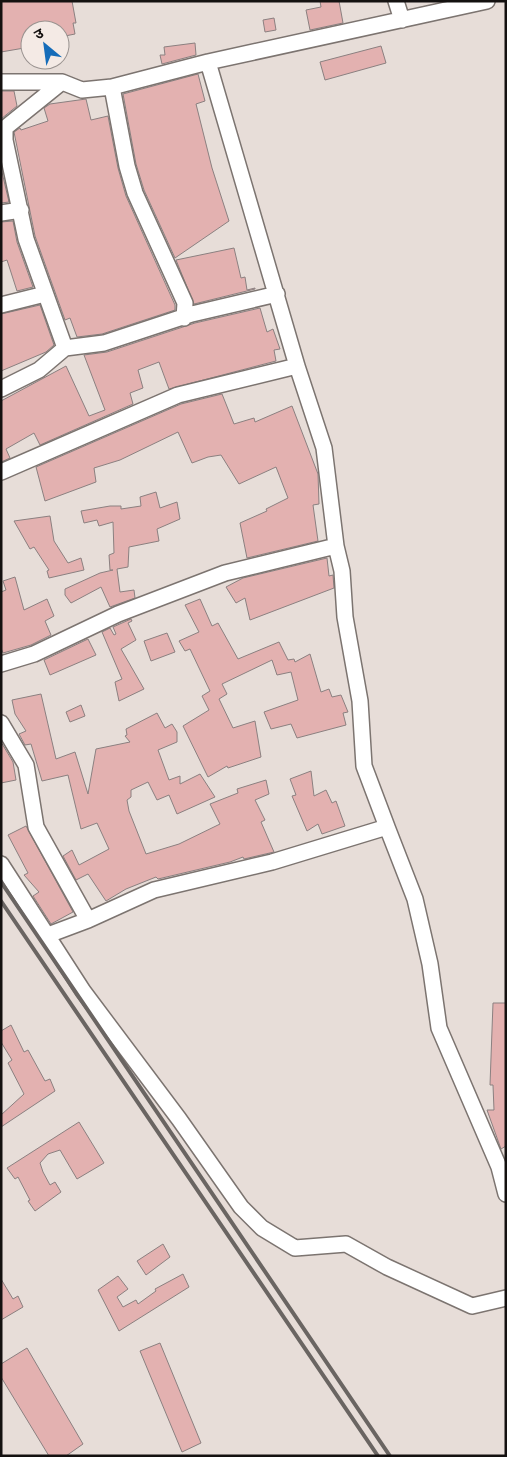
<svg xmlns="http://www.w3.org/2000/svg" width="507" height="1457" viewBox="0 0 507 1457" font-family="Roboto,'Noto Sans Devanagari',sans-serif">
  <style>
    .building { fill: #e3b1b0; stroke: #8b8080 }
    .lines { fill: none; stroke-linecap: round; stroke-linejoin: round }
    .minor-casing { stroke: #7c7470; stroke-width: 18 }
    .minor { stroke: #fff; stroke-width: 15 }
    .rail { stroke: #6a6562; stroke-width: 4 }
  </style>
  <rect width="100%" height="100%" fill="#e7ddd8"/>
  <path class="building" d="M1 1H72L76 23H73L75 34 60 37V30H30V47L1 52Z
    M320 1H339L343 23 310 30 306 10 321 7Z
    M274 18 276 30 265 32 263 20Z
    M195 43 196 55 162 64 160 55H165L164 47Z
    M381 46 386 63 325 80 320 62Z
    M198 74 205 101 196 104 212 168 229 221 175 258 144 190 136 164 123 94Z
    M1 91H14L17 106 1 119Z
    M86 99 91 120 108 116 118 168 126 196 175 305V310L102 334 77 337 70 318 65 320 35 236 14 132 20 128 21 130 48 121 44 108 50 104Z
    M1 168 9 202 1 203Z
    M13 221 17 242 33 287 17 291 7 260 1 262V222Z
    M234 248 241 278 245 277 247 290 255 288V289L194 304 176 260Z
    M40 305 54 345 46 352 1 371V314Z
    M260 308 267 332 273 329 280 349 274 350 276 361 169 389 159 362 138 370 143 388 130 393 133 404 40 445 34 433 6 449 10 458 1 462V401L66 366 89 416 105 410 84 355 107 352 195 323Z
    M222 394 234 424 254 418 255 422 292 406 318 474 319 504 313 505 318 541 247 558 240 523 267 511 266 509 288 498 276 467 239 484 221 455 208 457 192 463 178 432 120 460 94 468 96 482 45 501 36 467 181 404Z
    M156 492 160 508 177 502 180 519 157 529 159 541 129 547 128 567 117 569 120 592 134 590 135 598 110 607 101 587 71 603 65 595V589L100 573 113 570H110L109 555 114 553 113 522 99 526 97 520 84 523 81 511 110 506H121V509L141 506 140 497Z
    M50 516 54 541 68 563 81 558 84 570 49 578 47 571 49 570 34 547 30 549 14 521Z
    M327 558 329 576 333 575 334 588 250 620 245 598 236 603 226 587 243 578Z
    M15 577 24 610 47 599 54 616 45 621 51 635 31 645 3 653 1 648V592L6 590 3 581Z
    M200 599 212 626 218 623 238 659 279 642 288 660 294 659 295 662 310 654 321 692 329 689 332 697 341 695 348 712 343 713 346 725 297 738 291 724 271 729 264 712 298 700 291 672 277 675 272 660 222 684 227 694 219 699 233 728 255 721 261 757 228 768 227 766 208 777 183 726 209 710 202 696 210 691 190 649 185 651 179 641 199 632 185 605Z
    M131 619 132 621 128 623 136 640 121 649 144 689 119 701 115 682 122 679 102 632 110 628 114 635 116 634 113 627Z
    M167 633 175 652 151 661 144 641Z
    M88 639 96 655 50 675 44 660Z
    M41 694 56 759 75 752 88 794 96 749 130 742 125 736 127 735 126 729 157 713 165 728 172 724 177 732V742L158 750 169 780 180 776V784L200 774 215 797 177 814 169 795 157 800 148 782 131 790V797L127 800 129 811 146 854 179 844 220 824 210 804 238 793 237 789 266 780 269 794 255 800 265 820 261 822 274 852 244 859 243 857 230 862 158 879 156 877 126 889 106 901 88 874 76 880 63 856 72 850 79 865 109 849 97 823 81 829 68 775 42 781 31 744 25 745 19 734 26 731 15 714 12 700Z
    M81 705 85 716 70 722 66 712Z
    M1 742 13 762 16 780 1 783Z
    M311 771 314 796 326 790 332 803 336 801 345 826 322 834 318 824 307 831 292 796 296 795 290 779Z
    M26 826 73 912 51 924 33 896 39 892 24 875 28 873 8 835Z
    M493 1003H506V1146L501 1149 487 1110H494L493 1085H490Z
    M11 1025 24 1052 28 1050 45 1081 50 1079 55 1091 1 1127V1115L24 1094 8 1063 12 1060 1 1042V1031Z
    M79 1122 104 1163 77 1179 60 1150 48 1154 40 1163 43 1172 50 1185 55 1182 61 1192 35 1211 28 1201 30 1200 18 1177 15 1179 7 1168Z
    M163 1244 170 1257 146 1275 137 1261Z
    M183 1274 189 1287 119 1331 98 1290 118 1276 128 1289 117 1297 123 1307 136 1300 138 1304 156 1291 155 1289Z
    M1 1279 13 1299 18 1296 23 1307 1 1320Z
    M160 1343 201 1443 182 1452 140 1351Z
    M27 1348 83 1444 66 1456H49L1 1377V1364Z"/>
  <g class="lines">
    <defs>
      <path id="minor" d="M396 1 402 20
        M1 82H62L82 90 112 87 208 62 487 1
        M62 82 5 128V140L26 239 65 348
        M112 87 127 166 135 193 185 303 184 318
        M1 213 21 210
        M1 305 45 294
        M1 389 39 370 65 348 104 343 192 314 277 294
        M1 472 178 395 297 366
        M1 664 34 654 118 614 225 573 336 546
        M1 723 26 765 36 827 88 920
        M387 827 415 899 430 964 439 1028 499 1167 506 1194
        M1 864 83 991 179 1119 241 1207 262 1228 295 1248 346 1244 387 1267 472 1306 506 1298
        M48 935 88 920 154 890 272 862 387 827 364 766 360 701 345 617 342 571 336 546 324 448 297 366 208 62"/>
    </defs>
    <use href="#minor" class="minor-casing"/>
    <use href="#minor" class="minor"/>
    <path class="rail" d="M1 882 390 1456
      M1 901 378 1456"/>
  </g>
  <rect width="507" height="1457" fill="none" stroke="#141110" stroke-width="5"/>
  <g transform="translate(45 45) rotate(331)"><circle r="24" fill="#f4eae5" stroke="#9a9390"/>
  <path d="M0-4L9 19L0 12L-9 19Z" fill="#156cb9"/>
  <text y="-8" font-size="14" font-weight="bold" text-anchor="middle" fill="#141110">उ</text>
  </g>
</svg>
